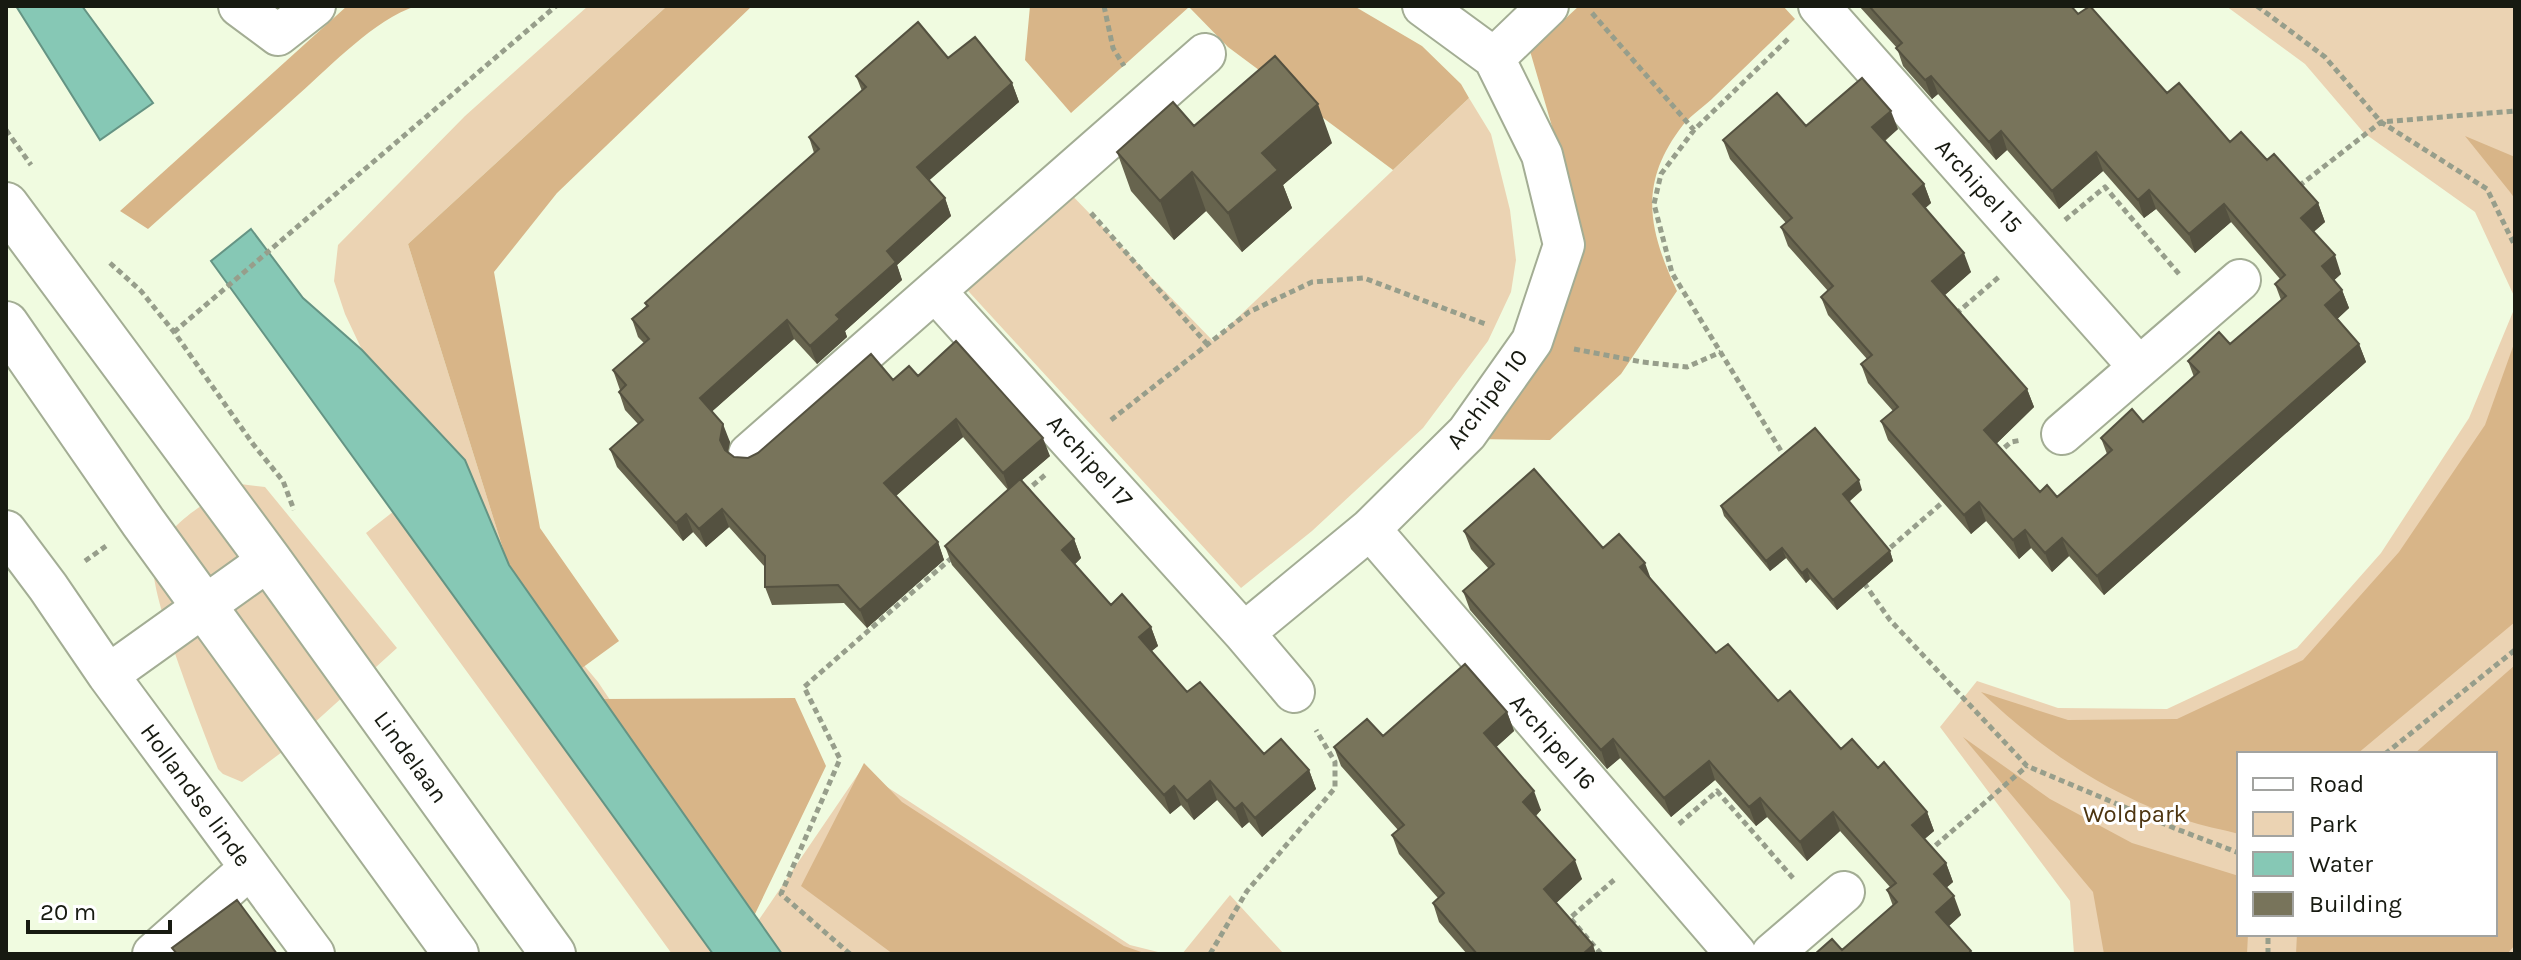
<svg xmlns="http://www.w3.org/2000/svg" width="2521" height="960" viewBox="0 0 2521 960" font-family="Karla,sans-serif">
  <style>
    .green { fill: #ebd3b3; fill-rule: evenodd }
    .forest { fill: #d8b588 }
    .water { fill: #86c8b5; stroke: #659484; stroke-width: 2 }
    .lines { fill: none; stroke-linecap: round; stroke-linejoin: round }
    .street-casing { stroke: #a3ad94; stroke-width: 44 }
    .secondary-casing { stroke: #a3ad94; stroke-width: 48 }
    .path { stroke: #979e8b; stroke-width: 5; stroke-dasharray: 6 4; stroke-linecap: butt }
    .street { stroke: #fff; stroke-width: 40 }
    .secondary { stroke: #fff; stroke-width: 44 }
    .wall { fill: #67644e }
    .shaded-wall { fill: #545140 }
    .building { fill: #78745b; stroke: #545140; stroke-width: 2 }
    .labels { text-anchor: middle; dominant-baseline: central; stroke-width: 6; stroke-linejoin: round; paint-order: stroke }
    .street-label { font-size: 24px; fill: #171a11; stroke: #fff }
    .park-label { font-size: 24px; fill: #4c340f; stroke: #fff }
  </style>
  <rect width="100%" height="100%" fill="#f0fbe0"/>
  <path class="green" d="M588 6H667L408 244 508 565 465 460 362 350 345 314 334 281 338 245 465 116Z
    M2226 6H2515V298L2475 212 2364 133 2305 64Z
    M1469 98 1491 134 1510 210 1516 260 1511 292 1488 341 1423 428 1312 531 1241 588 959 281 1063 186 1213 341Z
    M2515 307V954H2074L2070 901 1940 727 1977 681 2058 708 2167 709 2297 648 2381 553 2469 418ZM2239 754H2495V934H2239Z
    M431 482 598 682 758 921 861 770 1130 945 1166 954H672L366 533Z
    M240 484 265 487 397 648 282 752 242 782 223 774 218 769C205 734 145 586 154 559 165 525 210 498 240 484Z
    M1230 895 1284 954H1182Z"/>
  <path class="forest" d="M347 6H416C374 20 332 65 299 94 249 139 198 184 148 229L120 211Z
    M667 6H752L557 193 494 272 540 528 619 641 582 668 508 565 408 244Z
    M1030 6H1354L1422 46 1461 84 1469 98 1393 170 1228 47 1189 7 1071 113 1025 60Z
    M1579 6H1783L1795 19C1768 45 1742 70 1715 96 1705 106 1692 114 1683 125 1638 183 1648 229 1677 291L1621 374 1550 440 1475 439 1530 367 1565 171 1530 51Z
    M2465 136 2515 157V199L2510 192Z
    M2515 341V622L2357 754H2239V834C2221 829 2202 826 2185 820 2107 795 2039 747 1981 692L2068 720 2177 719 2303 660 2399 552 2485 425Z
    M2515 665V945L2507 954H2296L2297 934H2495V754H2414Z
    M795 698 826 766 754 916 603 699Z
    M1963 737 2050 799 2132 843 2239 876V934H2248L2247 954H2104L2093 892Z
    M864 763 902 802 1124 946 1147 954H893L801 886Z"/>
  <path class="water" d="M16 6H82L153 103 100 140Z
    M251 229 303 298 362 350 465 460 509 565 782 954H713L211 261Z"/>
  <g class="lines">
    <defs>
      <path id="street" d="M239 6 278 35 315 6
        M1819 6 2139 367
        M1494 58 1548 6
        M935 291 1244 633 1294 692
        M2062 434 2240 280
        M749 454 1205 54
        M1370 529 1736 954
        M6 531 48 587 108 675 314 954
        M1244 633 1370 529 1467 433 1532 341 1564 245 1542 155 1494 58 1423 6
        M108 675 269 560
        M153 954 250 868
        M1772 954 1844 892"/>
      <path id="secondary" d="M6 205 269 560 553 954
        M6 324 143 522 456 954"/>
    </defs>
    <use href="#street" class="street-casing"/>
    <use href="#secondary" class="secondary-casing"/>
    <path class="path" d="M1104 6 1113 48 1124 66
      M2257 6 2325 57 2381 122 2487 189 2515 246
      M1592 13 1694 130
      M6 130 31 165
      M2299 186 2381 122 2515 111
      M1091 213 1207 344
      M2065 220 2105 187 2179 274
      M110 263 141 291 174 332 253 444 283 481 294 510
      M1960 314 1958 312 2000 276
      M174 332 556 6
      M1574 349 1642 362 1687 367 1721 352
      M1111 420 1249 312 1312 282 1364 278 1488 325
      M1997 454 2011 442 2022 440
      M1786 459 1672 273 1654 204 1661 174 1694 130 1788 39
      M1025 492 1045 475
      M1883 554 1943 502
      M85 561 106 546
      M1864 583 1890 620 2027 766 2174 828 2239 853
      M2385 754 2515 650
      M1679 824 1717 791 1793 878
      M1928 852 2027 766
      M850 954 781 894 840 759 804 687 955 555
      M1210 954 1247 891 1335 788V762L1316 730
      M1601 954 1570 918 1614 880
      M2268 954V934"/>
    <use href="#street" class="street"/>
    <use href="#secondary" class="secondary"/>
  </g>
  <path class="wall" d="M1859 6H2071L2078 14 2167 93 2230 142 2267 160 2318 203 2325 222 2313 232 2341 274 2334 280 2342 290 2349 308 2337 319 2359 344 2366 362 2104 595 2069 556 2052 572 2031 548 2019 559 1986 521 1971 534 1888 440 1881 421 1893 411 1868 383 1861 364 1867 359 1828 315 1821 297 1828 291 1788 246 1781 227 1786 223 1730 159 1723 140 1806 126 1898 129 1885 141 1924 184 1931 203 1925 208 1971 272 1945 295 2027 389 2034 407 1996 444 2040 492 2057 497 2107 454 2101 438 2143 422 2194 377 2188 361 2230 344 2281 300 2275 284 2280 279 2231 222 2195 253 2156 209 2144 218 2103 171 2059 209 2007 150 1996 160 1938 94 1932 99 1903 66 1897 48Z
    M948 58 1012 83 1019 102 929 180 945 198 951 216 897 265 902 280 845 331 847 337 817 364 794 339 712 411 730 442 728 453 734 457 748 458 893 380 918 376 1050 456 1021 481 1074 539 1081 558 1075 564 1111 605 1151 627 1158 646 1151 651 1187 692 1264 754 1309 770 1316 789 1262 837 1249 822 1242 828 1217 800 1194 820 1181 805 1170 814 952 565 945 546 1008 490 963 437 896 496 938 542 944 560 867 628 844 603 772 605 765 587V567L729 527 706 547 693 532 683 541 617 467 610 449 638 424 625 410 619 392 620 390 613 370 644 343 638 337 632 319 646 306 645 303 814 153 809 137 862 91 856 76Z
    M1194 126 1332 143 1283 185 1292 208 1242 252 1206 211 1174 240 1131 191 1117 152Z
    M1862 490 1849 502 1890 551 1893 561 1837 610 1810 579 1806 583 1786 558 1770 571 1724 516 1721 506Z
    M1464 531 1603 548 1652 581 1716 653 1841 749 1878 768 1927 812 1934 831 1924 839 1946 863 1953 882 1946 888 1961 915 1949 926 1842 950 1893 906 1887 890 1890 887 1840 831 1807 861 1767 817 1756 826 1715 780 1671 817 1620 758 1607 769 1470 610 1463 591 1489 569 1471 549Z
    M1507 712 1514 731 1496 747 1541 810 1536 816 1582 879 1556 903 1596 954H1467L1439 922 1433 903 1438 898 1399 854 1392 835 1398 830 1341 766 1334 747Z"/>
  <path class="shaded-wall" d="M1931 76 1938 94 1932 99 1925 80Z
    M1012 83 1019 102 924 185 917 167Z
    M1318 104 1332 143 1283 185 1292 208 1242 252 1228 213 1262 153Z
    M1891 111 1898 129 1879 145 1872 127Z
    M2001 131 2007 150 1996 160 1989 142Z
    M2096 152 2103 171 2059 209 2052 191Z
    M1192 172 1206 211 1174 240 1160 201Z
    M1924 184 1931 203 1920 213 1913 194Z
    M2149 190 2156 209 2144 218 2138 200Z
    M945 198 951 216 897 265 902 280 845 331 847 337 817 364 810 346 887 251Z
    M2318 203 2325 222 2308 237 2301 218Z
    M2224 204 2231 222 2195 253 2189 234Z
    M1964 253 1971 272 1939 300 1932 281Z
    M2335 255 2341 274 2329 285 2322 266Z
    M2342 290 2349 308 2332 324 2325 305Z
    M787 320 794 339 707 416 700 398Z
    M2359 344 2366 362 2104 595 2097 576Z
    M2027 389 2034 407 1991 449 1984 430Z
    M956 419 963 437 890 501 884 483Z
    M723 424 730 442 726 458 720 440Z
    M1043 438 1050 456 1009 491 1003 473Z
    M1859 480 1862 490 1846 504 1843 494Z
    M1979 502 1986 521 1971 534 1964 515Z
    M722 509 729 527 706 547 699 529Z
    M686 514 693 532 683 541 676 523Z
    M2025 530 2031 548 2019 559 2013 540Z
    M2062 538 2069 556 2052 572 2045 553Z
    M1074 539 1081 558 1069 570 1062 550Z
    M938 542 944 560 867 628 860 610Z
    M1782 548 1786 558 1770 571 1766 561Z
    M1890 551 1893 561 1837 610 1833 600Z
    M1645 563 1652 582 1640 567Z
    M1807 569 1810 579 1806 583 1802 573Z
    M1151 627 1158 646 1146 656 1139 637Z
    M1507 712 1514 731 1491 752 1484 733Z
    M1613 739 1620 758 1607 769 1601 750Z
    M1709 761 1715 780 1671 817 1664 798Z
    M1309 770 1316 789 1262 837 1255 818Z
    M1210 781 1217 800 1194 820 1187 801Z
    M1174 786 1181 805 1170 814 1164 795Z
    M1534 791 1541 810 1530 821 1523 802Z
    M1760 798 1767 817 1756 826 1749 807Z
    M1242 803 1249 822 1242 828 1235 809Z
    M1833 812 1840 831 1807 861 1800 842Z
    M1927 812 1934 831 1919 844 1912 825Z
    M1575 860 1582 879 1551 908 1544 889Z
    M1946 863 1953 882 1941 892 1934 874Z
    M1954 896 1961 915 1943 931 1936 912Z
    M1593 945 1596 954H1583Z"/>
  <path class="building" d="M1869 6H2071L2078 14 2090 6 2167 93 2179 83 2230 142 2241 132 2267 160 2274 154 2318 203 2301 218 2335 255 2322 266 2342 290 2325 305 2359 344 2097 576 2062 538 2045 553 2025 530 2013 540 1979 502 1964 515 1881 421 1898 407 1861 364 1872 355 1821 297 1833 286 1781 227 1792 218 1723 140 1777 93 1806 126 1862 78 1891 111 1872 127 1924 184 1913 194 1964 253 1932 281 2027 389 1984 430 2040 492 2047 485 2057 497 2112 450 2101 438 2132 409 2143 422 2199 372 2188 361 2219 332 2230 344 2286 296 2275 284 2285 275 2224 204 2189 234 2149 190 2138 200 2096 152 2052 191 2001 131 1989 142 1931 76 1925 80 1896 48 1902 43Z
    M918 22 948 58 975 37 1012 83 917 167 945 198 887 251 896 262 836 315 840 319 810 346 787 320 700 398 723 424 720 440 725 450 734 457 748 458 758 453 871 354 893 380 909 366 918 376 956 341 1043 438 1003 473 956 419 884 483 938 542 860 610 838 585 765 587V556L722 509 699 529 686 514 676 523 610 449 643 420 619 392 626 385 613 370 649 339 632 319 648 306 645 303 819 149 809 137 866 87 856 76Z
    M1275 56 1318 104 1262 153 1278 170 1228 213 1192 172 1160 201 1117 152 1173 102 1194 126Z
    M1815 428 1859 480 1843 494 1890 551 1833 600 1807 569 1802 573 1782 548 1766 561 1721 506Z
    M1534 469 1603 548 1619 534 1645 563 1640 567 1716 653 1728 644 1778 701 1790 691 1841 749 1852 739 1878 768 1884 762 1927 812 1912 825 1946 863 1934 874 1954 896 1936 912 1971 951 1968 954H1815L1832 939 1842 950 1897 902 1887 890 1896 883 1833 812 1800 842 1760 798 1749 807 1709 761 1664 798 1613 739 1601 750 1463 591 1494 564 1464 531Z
    M1020 479 1074 539 1062 550 1086 577 1111 605 1122 594 1151 627 1139 637 1187 692 1200 682 1264 754 1281 739 1309 770 1255 818 1242 803 1235 809 1210 781 1187 801 1174 786 1164 795 945 546Z
    M1465 664 1507 712 1484 733 1534 791 1523 802 1575 860 1544 889 1593 945 1583 954H1477L1433 903 1444 893 1392 835 1404 825 1334 747 1367 719 1383 736Z
    M237 900 277 954H177L172 948Z"/>
  <g class="labels">
    <g class="street-label">
      <text transform="translate(1979 186) rotate(48)">Archipel 15</text>
      <text transform="translate(1487 399) rotate(-53)">Archipel 10</text>
      <text transform="translate(1090 461) rotate(48)">Archipel 17</text>
      <text transform="translate(1553 742) rotate(49)">Archipel 16</text>
      <text transform="translate(411 757) rotate(54)">Lindelaan</text>
      <text transform="translate(196 795) rotate(54)">Hollandse linde</text>
    </g>
    <g class="park-label">
      <text x="2135" y="814">Woldpark</text>
    </g>
  </g>
  <rect width="2521" height="960" fill="none" stroke="#171a11" stroke-width="16"/>
  <rect x="2237" y="752" width="260" height="184" fill="#ffffff" stroke="#a2a3a0" stroke-width="2"/>
  <rect x="2253" y="778" width="40" height="12" fill="#ffffff" stroke="#a2a3a0" stroke-width="2"/>
  <text x="2309" y="792" font-size="24" fill="#171a11">Road</text>
  <rect x="2253" y="812" width="40" height="24" fill="#ebd3b3" stroke="#a2a3a0" stroke-width="2"/>
  <text x="2309" y="832" font-size="24" fill="#171a11">Park</text>
  <rect x="2253" y="852" width="40" height="24" fill="#86c8b5" stroke="#a2a3a0" stroke-width="2"/>
  <text x="2309" y="872" font-size="24" fill="#171a11">Water</text>
  <rect x="2253" y="892" width="40" height="24" fill="#78745b" stroke="#a2a3a0" stroke-width="2"/>
  <text x="2309" y="912" font-size="24" fill="#171a11">Building</text>
  <path d="M28 920v12h142v-12" fill="none" stroke="#171a11" stroke-width="4"/>
  <text x="40" y="920" font-size="24" fill="#171a11" stroke="#ffffff" stroke-width="6" paint-order="stroke">20 m</text>
</svg>
